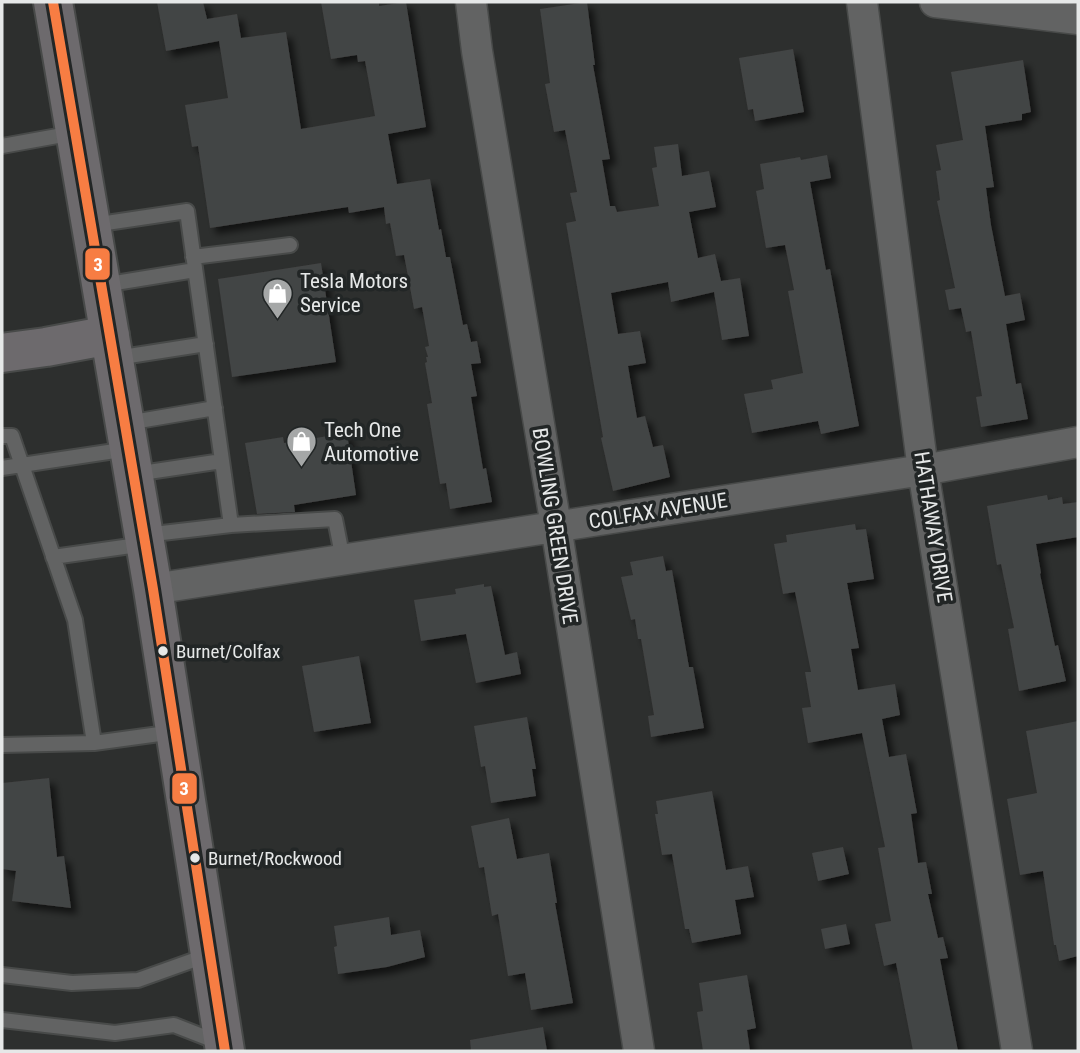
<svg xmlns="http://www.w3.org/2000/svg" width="1080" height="1053" viewBox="0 0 1080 1053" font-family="'Roboto Condensed',sans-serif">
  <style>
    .building { fill: #434444; filter: url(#shadow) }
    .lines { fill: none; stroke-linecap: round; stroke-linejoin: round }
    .lane-casing { stroke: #484a49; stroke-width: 18 }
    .street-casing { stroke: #484a49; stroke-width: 33 }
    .secondary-casing { stroke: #484a49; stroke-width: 42 }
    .lane { stroke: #626363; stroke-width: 14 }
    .street { stroke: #626363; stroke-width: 30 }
    .secondary { stroke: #6d6a6d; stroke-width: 38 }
    .bus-1-casing { stroke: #222626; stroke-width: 16 }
    .bus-1 { stroke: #f77d43; stroke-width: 10 }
    .bus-dot { fill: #e6e8e8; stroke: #222626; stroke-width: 2.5 }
    .labels { text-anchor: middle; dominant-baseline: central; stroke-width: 7; stroke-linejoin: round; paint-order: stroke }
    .bus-label { font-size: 19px; fill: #e6e8e8; stroke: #222626; text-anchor: start }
    .poi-label { font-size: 21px; fill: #e6e8e8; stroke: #222626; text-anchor: start }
    .street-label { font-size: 21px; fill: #e6e8e8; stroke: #222626 }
    .line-badge { stroke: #222626; stroke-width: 2.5 }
    .badge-label { font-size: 19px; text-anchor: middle; font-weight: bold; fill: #fff }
  </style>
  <defs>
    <filter id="shadow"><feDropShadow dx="6" dy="6" stdDeviation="3.5" flood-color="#0009"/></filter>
  </defs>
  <rect width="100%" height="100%" fill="#2d2f2e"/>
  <path class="building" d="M157 2H203L207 19 237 14 241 38 286 32 301 129 375 116 365 61 358 62 357 55 331 59 321 2H379V6L406 2 426 127 388 134 397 184 430 179 439 230 441 229 446 257H450L463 325 467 324 471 342 477 341 481 363 471 364 477 396 471 397 483 469 486 468 492 502 450 509 446 483 440 484 427 404 432 403 425 363 427 362 426 357H428L425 347 429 346 422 307 414 309 404 255 396 256 390 223 386 224 384 207 349 213 348 207 210 228 198 146 192 147 185 105 228 98 219 41 166 51Z
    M587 2 595 65H593L610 159 602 160 610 206H615L617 212 659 206 652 168 657 167 654 147 678 144 682 176 709 171 716 207 689 212 698 258 715 254 721 281 740 278 749 336 722 340 714 292 671 302 668 282 611 293 618 334 640 331 646 363 628 366 637 418 645 416 653 447 663 445 670 477 613 491 601 438 603 437 566 223 576 221 570 193 577 192 565 130 554 132 545 84 550 83 540 9Z
    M793 49 804 112 755 121 753 109 748 110 739 58Z
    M1023 60 1031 112 1022 114V120L985 126 994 187 986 188 991 225 1005 296 1020 293 1025 320 1006 324 1016 384 1021 383 1028 419 981 427 976 397 982 396 971 331 966 332 961 308 949 310 945 290 955 288 937 201 940 200 936 171 941 170 936 145 963 140 951 72Z
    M827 155 831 178 810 182 826 270 830 269 859 426 821 434 818 421 752 433 744 394 773 389 771 380 803 373 788 291 794 290 785 245 766 248 756 191 764 189 760 164 800 157 801 160Z
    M321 263 336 362 232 377 218 279Z
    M347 433 356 495 294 505 295 512 257 514 245 443 283 437 284 443Z
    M1047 495 1048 500 1062 497 1063 504 1078 502V537L1036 544 1041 573 1040 574 1055 646 1058 645 1066 681 1019 691 1008 629 1014 628 1001 564 997 565 987 506Z
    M855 524 856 530 866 529 874 579 847 583 859 648 851 649 858 690 895 684 900 715 882 719 889 757 906 754 917 813 911 814 918 863 926 862 932 894H928L938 938 943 937 948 958 940 959 958 1051H913L896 963 884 966 875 924 891 921 878 848 885 847 862 733 808 743 802 708 811 707 805 672H811L795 592 783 594 774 544 787 542 786 535Z
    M663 556 666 571 672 570 689 667H693L704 728 651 737 648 716 654 715 641 639H638L635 619 631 620 621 577 633 575 630 562Z
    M484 584V587L491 586 505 655 517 652 521 674 476 683 466 634 421 641 414 600 456 594 455 589Z
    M359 656 371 723 314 732 302 666Z
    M527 717 536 769H532L536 796 491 803 485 766 481 767 474 726Z
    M1078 721V956L1059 961 1056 945H1054L1043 871 1020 875 1007 799 1037 793 1026 731Z
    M49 778 57 857 64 856 71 908 12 901 16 871 2 869V783Z
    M712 791 726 870 748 866 754 897 735 900 741 934 692 943 689 929H685L672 854 662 855 655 814H658L656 801Z
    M509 818 517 859 549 853 557 903H555L573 1003 531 1010 525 973 508 976 498 914 492 916 484 867 479 868 471 826Z
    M843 847 849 874 818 881 812 853Z
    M389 917 391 935 420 930 425 957 387 967 338 974 334 947 337 946 334 926Z
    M846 924 850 944 825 949 821 929Z
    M747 975 756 1028 747 1030 750 1051H703L697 1012 703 1011 699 983Z
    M543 1027 547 1051H471L470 1040Z"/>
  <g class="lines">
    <defs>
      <path id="lane" d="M2 146 74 133
        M93 225 187 211 231 525 335 519 343 560
        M193 257 290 245
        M103 285 195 270
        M116 358 206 344
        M127 423 215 408
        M2 436H12L75 620 94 743
        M2 468 128 449
        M135 474 222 461
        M145 535 231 525
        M53 557 145 544
        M2 745 94 743 174 732
        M2 975 72 983 138 980 208 955
        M2 1020 115 1033 174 1025 220 1043"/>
      <path id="street" d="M471 2 477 51 556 526 639 1051
        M862 2 923 470 1017 1051
        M935 2 1078 19
        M153 589 923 470 1078 442"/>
      <path id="secondary" d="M53 2 153 589 225 1051
        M2 353 46 347 110 335"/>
    </defs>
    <use href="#lane" class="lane-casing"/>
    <use href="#street" class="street-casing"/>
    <use href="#secondary" class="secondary-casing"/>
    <use href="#lane" class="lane"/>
    <use href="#street" class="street"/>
    <use href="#secondary" class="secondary"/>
    <defs>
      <path id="bus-1" d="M53 2 153 589 225 1051"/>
    </defs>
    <use href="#bus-1" class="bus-1-casing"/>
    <use href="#bus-1" class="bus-1"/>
  </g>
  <defs>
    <symbol id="shop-pin" viewBox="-11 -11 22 30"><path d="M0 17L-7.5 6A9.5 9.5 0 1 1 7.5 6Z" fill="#a5a7a7" stroke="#222626"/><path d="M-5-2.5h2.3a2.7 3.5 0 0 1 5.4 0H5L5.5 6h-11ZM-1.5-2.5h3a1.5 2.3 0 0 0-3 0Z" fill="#fff"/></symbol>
  </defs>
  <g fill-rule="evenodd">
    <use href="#shop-pin" x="260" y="276" width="35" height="47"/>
    <use href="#shop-pin" x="284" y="424" width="35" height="47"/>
  </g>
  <g class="bus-dot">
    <circle cx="163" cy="651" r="6"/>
    <circle cx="195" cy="858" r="6"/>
  </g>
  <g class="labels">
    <g class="bus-label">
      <text x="176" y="651">Burnet/Colfax</text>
      <text x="208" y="858">Burnet/Rockwood</text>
    </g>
    <g class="poi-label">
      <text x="300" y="281">Tesla Motors<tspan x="300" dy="24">Service</tspan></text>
      <text x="324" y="430">Tech One<tspan x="324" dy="24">Automotive</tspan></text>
    </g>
    <g class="street-label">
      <text transform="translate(658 511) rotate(-9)">COLFAX AVENUE</text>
      <text transform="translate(555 526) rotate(81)">BOWLING GREEN DRIVE</text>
      <text transform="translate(933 527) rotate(81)">HATHAWAY DRIVE</text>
    </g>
  </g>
  <g class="line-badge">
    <rect x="84" y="247" width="27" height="34" rx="7" fill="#f77d43"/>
    <rect x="171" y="772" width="27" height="33" rx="7" fill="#f77d43"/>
  </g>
  <g class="badge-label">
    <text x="98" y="271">3</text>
    <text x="184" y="795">3</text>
  </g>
  <rect width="1080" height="1053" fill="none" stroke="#e6e8e8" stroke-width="7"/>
</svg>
